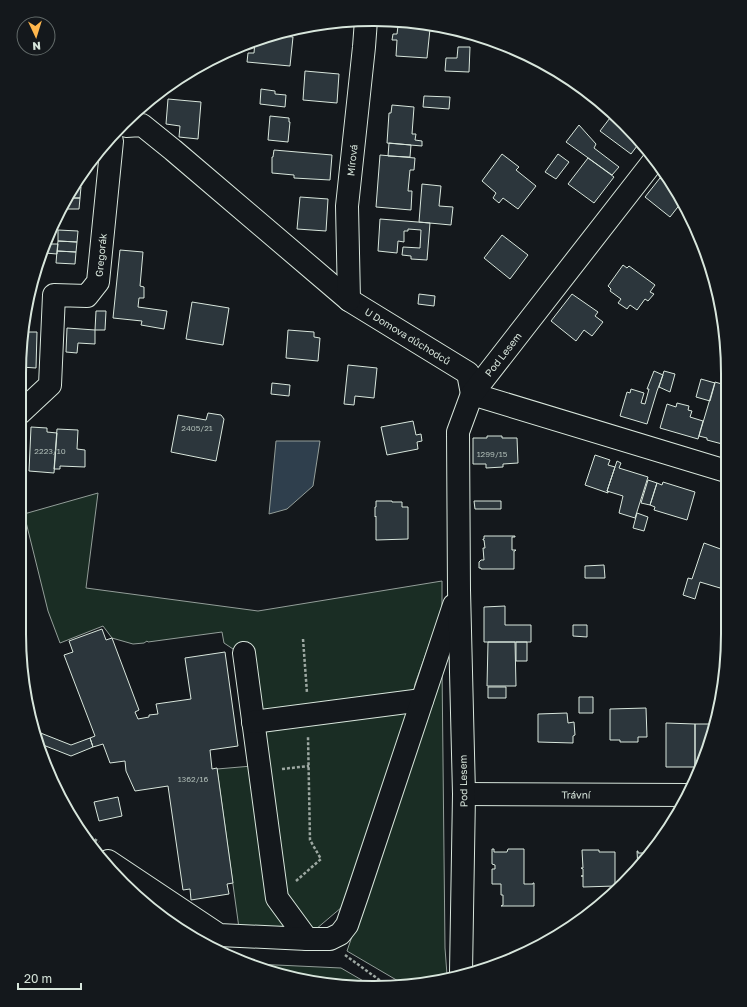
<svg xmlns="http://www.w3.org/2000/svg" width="747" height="1007" viewBox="0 0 747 1007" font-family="'Golos Text',sans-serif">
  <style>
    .green { fill: #1a2d24; stroke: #939e99 }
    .water { fill: #2f3f4d; stroke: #939e99 }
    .building { fill: #2c363c; stroke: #d8e6dc }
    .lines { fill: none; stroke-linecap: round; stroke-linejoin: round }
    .minor-casing { stroke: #d8e6dc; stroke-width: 24 }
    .path { stroke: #9da8a2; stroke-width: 2.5; stroke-dasharray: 3 2; stroke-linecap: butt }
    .minor { stroke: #14181c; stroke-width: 22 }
    .labels { text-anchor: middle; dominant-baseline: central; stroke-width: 3; stroke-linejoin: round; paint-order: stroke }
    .number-label { font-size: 8px; fill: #adbab4 }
    .street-label { font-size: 10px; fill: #d8e6dc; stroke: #14181c }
    .rim { fill: none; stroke: #d8e6dc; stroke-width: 2 }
  </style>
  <rect width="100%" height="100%" fill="#14181c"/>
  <path class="green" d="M98 493 86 588 258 611 442 581V609L415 684 409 724 342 907 309 935 239 928 217 769 252 766 236 651 224 643 222 632 148 642 147 641 144 643 133 644 112 638 103 626 60 643 48 611 24 514Z
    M442 666 445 948 447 975 405 985 347 951 423 728Z
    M208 946 255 964 341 968 372 986 304 981 217 951Z"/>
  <path class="water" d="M276 441H320L313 486 287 509 269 514Z"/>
  <path class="building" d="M398 26 430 29 427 58 396 56 397 40H392L393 34H397Z
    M271 35 293 37 290 66 247 62 248 53H254L255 41Z
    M458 47H470L469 72 445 71 446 58H457Z
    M305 71 339 74 337 103 303 100Z
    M261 89 275 91V94L286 95 285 107 260 104Z
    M424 96 450 97 449 109 423 107Z
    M168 99 201 102 198 139 179 137 180 126 166 124Z
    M392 105 414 107 412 134H416L415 140 422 141V146L387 143 389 113H391Z
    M613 114 640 142 631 154 600 131Z
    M270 116 289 118V122H290L288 142 268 140Z
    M579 125 596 144 594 148 619 167 612 175 566 142Z
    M389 143 411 145 410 157 388 156Z
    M274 150 332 155 330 180 294 178V175L272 173V157H273Z
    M502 154 519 167 516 170 536 186 518 209 503 198 499 203 493 198 496 193 482 181Z
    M558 154 569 162 556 179 545 172Z
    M380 155 415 158 414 170H410L408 191H412L411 210 376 207Z
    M588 158 614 177 594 203 568 184Z
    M664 173 672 187 660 178Z
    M79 176 80 177 79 186H75Z
    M660 178 672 187 681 203 670 217 645 197Z
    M422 184 441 186 439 206 453 207 451 225 419 222Z
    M74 187H81L80 198H69Z
    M300 197 328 199 326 231 297 229Z
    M69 198H80L79 209H64Z
    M380 219 430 223 427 260 411 259V256L402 255 403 247 420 248 421 230 408 229V231H404V242L398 241 397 253 378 251Z
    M58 230 78 231 77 242 58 241Z
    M502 235 528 255 510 279 484 258Z
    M58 241 77 242 76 252 57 251Z
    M49 242V244H58L57 254 45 253V256H43Z
    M120 250 143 252 140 286 144 287V298H139L138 307 167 311 164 329 141 325 142 321 113 318Z
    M57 251 76 252 75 264 56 263Z
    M623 265 627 268 629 266 655 285 650 292 654 294 648 301 645 299 637 310 630 305 627 309 618 303 621 299 610 291 611 289 608 286Z
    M419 294 435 296 434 306 418 304Z
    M572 294 598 312 595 316 603 322 592 336 584 330 576 341 551 321Z
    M192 302 229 308 223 345 186 339Z
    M96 311H106L105 330H95Z
    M67 328 95 330V344L78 343 77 353 66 352Z
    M288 330 314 332V337L320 338 318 361 286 358Z
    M23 332H37L36 368 21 367 20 371V351Z
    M348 365 377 368 374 398 355 396 354 405 344 404Z
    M654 371 663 375 657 391 647 424 620 416 627 392 630 393 631 389 644 393 641 403 645 404 649 389H647Z
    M664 371 675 374 670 392 659 387Z
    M701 379 715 383 710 401 696 397Z
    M715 382 725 385V399L723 405 725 406 726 445 707 440V438L699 436Z
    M272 383 290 385 289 396 271 394Z
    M677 403 689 406 688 410 692 411 690 417 703 421 698 439 660 428 667 404 676 407Z
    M208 413 221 415 224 419 216 461 171 452 178 415 206 420Z
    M413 421 416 435 421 434 422 441 417 442 418 449 387 455 381 427Z
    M31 427 47 428V432L57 433 54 473 29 471Z
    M57 429 78 430 77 449 85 450V467L60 466V469H54Z
    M487 436H502V438H517L518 463 503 464V467L486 468V464H473V438H487Z
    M595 455 610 460 608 465 615 467 607 491H608V493L585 485Z
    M617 461 621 463 619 468 648 477 635 518 619 513 623 496 607 491Z
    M648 480 657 483 650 505 641 503Z
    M663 482 695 492 687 520 654 510 655 507 650 505 657 483 662 485Z
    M376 501H392V502H402V507H408V539L376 540V516L375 517V507H376Z
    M474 501H501V509H475Z
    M637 513 648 517 644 531 633 528Z
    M484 536H515V537H512V550H516L515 551H514V569H481V568H479V562L481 560H484L483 548H485L484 540H483V539H484Z
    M704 543 726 551 727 566 720 588 700 582 695 599 683 595 688 578 692 579Z
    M604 565 605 578H585V566Z
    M505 606V625H531V642H484V607Z
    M573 625H587V637L573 636Z
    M102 629 106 640 112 638 139 710 135 712 138 719 149 717V715L158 714 156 704 191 699 185 658 225 652 238 746 210 750 212 769 217 768 233 883 227 884 229 894 191 900 190 889 183 890 168 786 135 791 126 771 125 761 110 763 103 744 93 747 90 738 95 736 64 655 73 652 69 641Z
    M488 642H515L516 686H487Z
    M516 642H527V661H516Z
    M488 687H506V698H488Z
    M579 697H593V713H579Z
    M646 708 647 737H638V742H620V740H610V709Z
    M567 713 568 723 574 722 575 735 573 736V743L538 742V714Z
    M666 723 695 724V767H666Z
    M695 724H714L709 747 700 767H695Z
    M33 730 71 745 90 738 93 747 71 756 38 743Z
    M118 797 122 816 99 821 94 802Z
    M492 849H494V852H507L508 849H524V884H533V883H534V906H501L503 905V895H501V884H492V869H495V865L492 864Z
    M582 850H599V852H615V886L583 887V876H581H583V869L581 868H583Z
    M637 851H638V853H650V851H652L638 869Z"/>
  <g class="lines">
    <defs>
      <g id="minor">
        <path id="s1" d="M126 126 142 125 173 150 349 300 468 373 472 394"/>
        <path id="s2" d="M349 300 347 206 364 47 366 20"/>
        <path d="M472 394 726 471"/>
        <path id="s3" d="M20 413 50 385 54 295 87 296 98 282 112 141"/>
        <path d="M244 653 277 898 307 939"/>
        <path d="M253 722 422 700"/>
        <path id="s4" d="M464 794 688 795"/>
        <path d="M108 861 219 935 307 939H330L340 934 347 925 358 893 454 605"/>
        <path id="s5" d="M461 972 464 794 459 590 458 432 472 394 655 159"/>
      </g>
    </defs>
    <use href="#minor" class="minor-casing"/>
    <path class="path" d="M303 639 307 693
      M282 769 309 766
      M86 834 99 842
      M296 881 321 859 310 840 308 736
      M345 955 389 987"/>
    <use href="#minor" class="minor"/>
  </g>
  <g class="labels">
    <g class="number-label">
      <text x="197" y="428">2405/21</text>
      <text x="50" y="451">2223/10</text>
      <text x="492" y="454">1299/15</text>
      <text x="193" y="779">1362/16</text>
    </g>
    <g class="street-label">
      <text stroke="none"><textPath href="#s2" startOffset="140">Mírová</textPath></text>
      <text stroke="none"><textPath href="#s3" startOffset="209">Gregorák</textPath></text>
      <text stroke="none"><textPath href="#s1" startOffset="356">U Domova důchodců</textPath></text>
      <text stroke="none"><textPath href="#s5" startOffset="631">Pod Lesem</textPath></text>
      <text transform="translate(463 781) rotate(-91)">Pod Lesem</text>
      <text stroke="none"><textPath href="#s4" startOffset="112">Trávní</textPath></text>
    </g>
  </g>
  <path d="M0 0H747V1007H0ZM373 26H374A347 347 0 0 1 721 373V634A347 347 0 0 1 374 981H373A347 347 0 0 1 26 634V373A347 347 0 0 1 373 26Z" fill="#14181c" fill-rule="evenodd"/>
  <path class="rim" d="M373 26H374A347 347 0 0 1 721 373V634A347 347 0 0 1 374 981H373A347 347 0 0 1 26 634V373A347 347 0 0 1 373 26Z"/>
  <g transform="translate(36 36) rotate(176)"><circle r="19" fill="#14181c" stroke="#626a69"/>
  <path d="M0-3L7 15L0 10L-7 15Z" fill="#ffb74d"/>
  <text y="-6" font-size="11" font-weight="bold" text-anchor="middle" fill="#d8e6dc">N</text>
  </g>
  <path d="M18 983v6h63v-6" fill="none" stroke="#d8e6dc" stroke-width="2"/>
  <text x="24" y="983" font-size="12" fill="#d8e6dc" stroke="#14181c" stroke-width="3" paint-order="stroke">20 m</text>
</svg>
